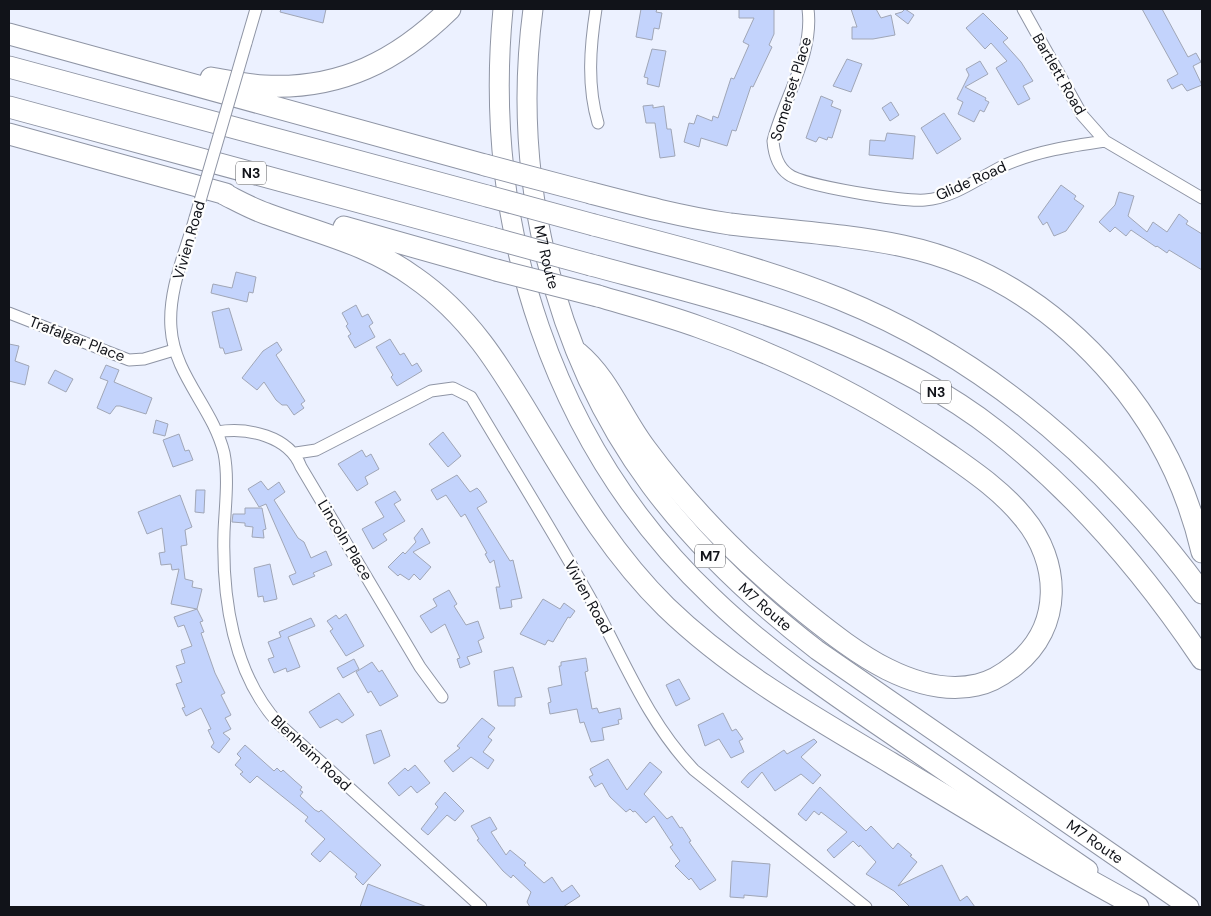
<svg xmlns="http://www.w3.org/2000/svg" width="1211" height="916" viewBox="0 0 1211 916" font-family="'DM Sans',sans-serif">
  <style>
    .building { fill: #c3d3fc; stroke: #a0a6b6 }
    .lines { fill: none; stroke-linecap: round; stroke-linejoin: round }
    .minor-casing { stroke: #8f95a5; stroke-width: 13 }
    .trunk-casing { stroke: #8f95a5; stroke-width: 21 }
    .motorway-casing { stroke: #8f95a5; stroke-width: 23 }
    .minor { stroke: #fff; stroke-width: 11 }
    .trunk { stroke: #fff; stroke-width: 19 }
    .motorway { stroke: #fff; stroke-width: 21 }
    .minor-bridge-casing { stroke: #8f95a5; stroke-width: 13; stroke-linecap: butt }
    .motorway-bridge-casing { stroke: #8f95a5; stroke-width: 23; stroke-linecap: butt }
    .minor-bridge { stroke: #fff; stroke-width: 11 }
    .motorway-bridge { stroke: #fff; stroke-width: 21 }
    .labels { text-anchor: middle; dominant-baseline: central; stroke-width: 4.5; stroke-linejoin: round; paint-order: stroke }
    .shield { fill: #fefefe; stroke: #585a5e; stroke-width: 1 }
    .shield-label { font-size: 14px; font-weight: bold; fill: #111319 }
    .street-label { font-size: 15px; fill: #111319; stroke: #fefefe }
  </style>
  <rect width="100%" height="100%" fill="#ecf1ff"/>
  <path class="building" d="M281 9H326L323 23 280 12Z
    M641 9H657L656 12 662 13 659 29 654 28 652 40 636 37Z
    M739 9H774V34L769 45 772 47 753 87 751 86 736 131 732 130 727 146 701 138 699 147 684 142 689 123 694 124 697 115 712 121 713 116 718 118 731 78 734 79 749 45 743 42 754 18H739Z
    M851 9H876L881 18 891 15 895 35 873 39H852V27H857Z
    M905 9 914 15 908 24 895 14 902 12Z
    M1142 9H1162L1188 57 1196 53 1201 62 1193 66 1202 85 1187 91 1182 84 1172 89 1167 80 1178 74Z
    M983 13 1008 38 1003 42 1021 62 1033 81 1023 86 1030 99 1018 105 996 68 1007 61 991 43 985 49 966 28Z
    M652 49 666 51 659 87 647 84 648 78 644 77Z
    M847 59 862 64 851 92 833 86Z
    M980 61 988 74 965 87 986 98 985 100 989 102 984 112 980 110 974 122 958 114 963 102 957 99 969 75 966 69Z
    M821 96 833 101 831 106 841 110 832 138 828 137 827 140 819 137 816 142 806 138Z
    M891 102 899 115 890 121 882 108Z
    M653 105V108L664 106 667 129H671L675 156 660 158 655 123H646L643 106Z
    M944 113 961 139 937 154 921 128Z
    M887 133 915 136 913 159 869 155 870 140 885 141Z
    M1061 185 1076 196 1074 199 1084 206 1066 231 1054 236 1047 222 1043 225 1038 217Z
    M1119 192 1134 196 1128 216 1147 232 1153 222 1167 232 1179 214 1188 221 1186 224 1202 234V270L1169 250 1167 253 1157 246 1156 247 1131 230 1126 236 1115 227 1110 232 1099 222 1115 205Z
    M236 272 256 277 253 293 249 292 247 302 211 293 213 284 232 288Z
    M356 305 362 317 368 314 373 323 369 326 375 337 355 348 348 336 351 334 346 326 348 324 342 313Z
    M229 308 242 350 225 354 223 348H220L212 312Z
    M390 339 400 355 404 353 412 366 417 363 422 371 397 386 391 377 393 375 376 347Z
    M277 342 282 350 276 355 305 401 301 404 304 408 294 415 287 405H282L276 400 264 382 257 390 242 378 263 351Z
    M9 344 19 346 15 361 29 366 25 385 9 381Z
    M106 365 119 370 114 382 152 398 146 414 120 406H116L110 414 97 408 108 381 100 378Z
    M55 370 73 379 66 392 48 383Z
    M156 420 168 424 165 436 153 433Z
    M443 432 461 456 448 467 429 444Z
    M179 434 185 451 189 450 193 460 173 467 163 440Z
    M362 450 366 457 371 454 379 469 365 477 368 484 357 491 338 464Z
    M457 475 470 492 477 488 480 491 487 502 477 508 510 561 513 560 522 598 511 600 512 607 500 609 496 587H500L494 560 490 563 485 554 487 553 465 514 461 517 446 495 437 500 431 490Z
    M261 481 268 490 279 482 285 492 274 500 298 538 304 542 311 558 326 551 332 565 313 573 315 576 293 585 289 576 296 573 266 504 259 507 248 489Z
    M196 490H205L204 513 195 512Z
    M395 491 401 500 394 504 405 521 383 534 387 540 373 549 362 529 384 517 375 502Z
    M180 495 192 527 185 530 187 545 181 546 185 579 193 581 192 587 202 589 197 609 203 621 200 622 204 632 201 633 215 673 225 693 221 695 231 715 225 718 231 729 223 733 230 739 219 753 211 747 214 743 208 730 211 729 201 708 186 716 182 708 185 707 176 684 182 682 176 666 185 663 181 650 192 646 184 625 178 627 174 617 197 609 171 604 179 569 172 570 171 564 161 565 159 553 165 552 162 528 147 534 138 512Z
    M245 508H262L266 529 263 530 264 538 252 537 253 527 245 526V523L232 522 233 514H245Z
    M422 528 430 543 413 552 431 567 420 580 414 574 409 580 400 574 398 576 388 567 403 552 405 554 416 542 414 538Z
    M270 564 277 599 264 602 263 596 258 597 254 568Z
    M449 590 457 604 454 606 466 625 478 621 484 638 478 641 482 652 467 657 470 664 460 668 457 659 460 658 445 624 431 633 420 616 437 606 433 599Z
    M543 599 560 609 564 603 575 611 570 618 568 617 553 642 548 640 545 645 520 634Z
    M346 614 364 646 346 656 330 631 333 629 327 621 336 615 339 619Z
    M311 618 315 626 288 637 300 667 287 672 286 668 274 673 268 659 274 657 268 642 281 637 279 632Z
    M586 658 588 671 585 672 592 709 597 708 599 713 620 708 622 719 618 720 619 724 602 728 604 740 591 742 584 722 580 723 577 709 550 714 548 703 551 702 548 688 562 685 559 666H561V662Z
    M354 659 359 669 343 678 337 668Z
    M372 662 379 672 382 670 398 696 380 706 371 691 368 693 356 672Z
    M513 667 522 697 515 698V706H498L494 671Z
    M679 679 690 699 676 706 666 685Z
    M339 693 354 715 342 723 337 719 320 728 309 712Z
    M723 713 732 731 736 729 743 739 739 741 744 752 731 758 719 739 705 746 698 725Z
    M482 718 495 728 488 737 492 740 483 752 494 760 488 769 471 757 453 772 444 761 460 748 457 746Z
    M381 730 390 756 374 764 366 735Z
    M814 739 817 742 801 757 821 775 813 784 801 774 775 791 762 772 748 788 741 782 749 773 784 750 787 754Z
    M245 745 274 771 277 768 281 772 283 770 295 781 302 787 300 790 303 792 300 796 315 810 319 812 321 810 332 820 381 865 363 885 355 877 357 874 330 851 320 862 311 854 325 839 305 821 308 817 257 776 250 783 240 774 243 772 235 765 241 758 237 754Z
    M608 759 627 790 650 762 662 772 644 794 667 819 672 816 680 828 682 827 691 841 689 842 716 880 700 890 691 878 689 880 675 866 680 861 670 847 673 845 654 816 646 823 635 811 633 812 630 809 626 812 610 797 602 783 595 787 589 777 593 775 590 769Z
    M415 765 430 783 417 793 411 786 399 796 388 783 405 768 408 771Z
    M820 787 866 831 871 826 893 849 898 843 912 855 910 856 917 862 898 886 942 865 960 901 967 896 975 907H910L894 891 866 874 876 862 860 845 859 847 853 841 834 858 827 850 847 832 821 812 819 815 814 811 806 821 798 814Z
    M445 792 464 811 455 821 447 815 428 835 421 829 438 807 435 804Z
    M490 817 497 829 491 832 506 855 510 850 526 863 524 865 544 883 552 877 562 892 572 885 580 896 563 907H530L527 902 531 892 513 875 511 878 503 871 477 840 479 839 471 826Z
    M732 861 770 864 767 897 744 895V898L730 897Z
    M368 884 427 907H360Z"/>
  <g class="lines">
    <defs>
      <path id="minor" d="M596 9C590 47 587 86 598 123
        M808 9C814 54 784 98 773 141 774 153 777 166 788 174 802 186 905 202 925 200 954 198 980 177 1005 165 1037 151 1071 146 1105 141
        M1023 9 1082 115 1105 141 1202 198
        M246 43 256 9
        M195 218C185 253 168 291 171 328 174 375 213 408 224 453 229 478 225 507 224 532 222 598 233 674 279 724L481 907
        M9 313 129 360 144 359 174 350
        M217 432C248 427 289 436 301 467L420 667 442 697
        M296 453 316 450 431 391 453 388 471 397C510 463 551 528 589 596 622 655 646 720 694 770L866 907"/>
      <g id="trunk">
        <path d="M503 9C482 226 552 446 713 598 768 651 832 694 895 737 959 781 1024 826 1088 870"/>
        <path id="s1" d="M533 9C511 174 551 351 651 486 698 549 755 602 817 650L1189 907"/>
      </g>
      <path id="motorway" d="M9 34 485 165
        M9 67 487 196
        M211 78C229 81 247 85 264 86 340 90 397 61 450 9
        M9 107 492 238
        M9 134 226 194
        M591 193C637 205 683 217 730 224 788 231 846 234 903 246 988 264 1059 312 1115 378 1158 429 1187 487 1202 552
        M224 194C238 201 252 209 267 214 318 233 369 244 414 277 475 319 506 377 543 438 579 498 616 558 666 607 732 671 812 716 891 763 972 812 1054 862 1138 907
        M594 225C677 247 761 267 840 299 988 359 1108 465 1202 593
        M344 227 496 270
        M591 265C669 286 748 305 823 335 882 359 944 390 995 430 1076 493 1145 574 1202 659
        M578 353C609 379 622 418 646 449 692 511 746 565 806 613 831 633 859 655 887 669 915 683 947 692 977 685 992 682 1004 674 1015 665 1063 627 1061 562 1023 517 1002 491 974 472 947 453 871 400 787 358 699 327 666 315 632 306 598 296"/>
    </defs>
    <use href="#minor" class="minor-casing"/>
    <use href="#trunk" class="trunk-casing"/>
    <use href="#motorway" class="motorway-casing"/>
    <use href="#minor" class="minor"/>
    <use href="#trunk" class="trunk"/>
    <use href="#motorway" class="motorway"/>
    <defs>
      <path id="minor-bridge" d="M195 218 246 43"/>
      <path id="motorway-bridge" d="M485 165 591 193
        M487 196 594 225
        M492 238 591 265
        M496 270 598 296"/>
    </defs>
    <use href="#minor-bridge" class="minor-bridge-casing"/>
    <use href="#motorway-bridge" class="motorway-bridge-casing"/>
    <use href="#minor-bridge" class="minor-bridge"/>
    <use href="#motorway-bridge" class="motorway-bridge"/>
  </g>
  <g class="labels">
    <g class="shield">
      <rect x="236" y="161.5" width="30" height="23" rx="4"/>
      <rect x="921" y="380.5" width="30" height="23" rx="4"/>
      <rect x="695" y="544.5" width="30" height="23" rx="4"/>
    </g>
    <g class="shield-label">
      <text x="251" y="173">N3</text>
      <text x="936" y="392">N3</text>
      <text x="710" y="556">M7</text>
    </g>
    <g class="street-label">
      <text transform="translate(1059 74) rotate(60)">Bartlett Road</text>
      <text transform="translate(791 89) rotate(-73)">Somerset Place</text>
      <text transform="translate(971 181) rotate(-24)">Glide Road</text>
      <text transform="translate(189 240) rotate(-74)">Vivien Road</text>
      <text stroke="none"><textPath href="#s1" startOffset="250">M7 Route</textPath></text>
      <text transform="translate(77 339) rotate(21)">Trafalgar Place</text>
      <text transform="translate(345 540) rotate(59)">Lincoln Place</text>
      <text transform="translate(588 597) rotate(61)">Vivien Road</text>
      <text stroke="none"><textPath href="#s1" startOffset="670">M7 Route</textPath></text>
      <text transform="translate(311 753) rotate(43)">Blenheim Road</text>
      <text stroke="none"><textPath href="#s1" startOffset="1075">M7 Route</textPath></text>
    </g>
  </g>
  <rect width="1211" height="916" fill="none" stroke="#111319" stroke-width="20"/>
</svg>
